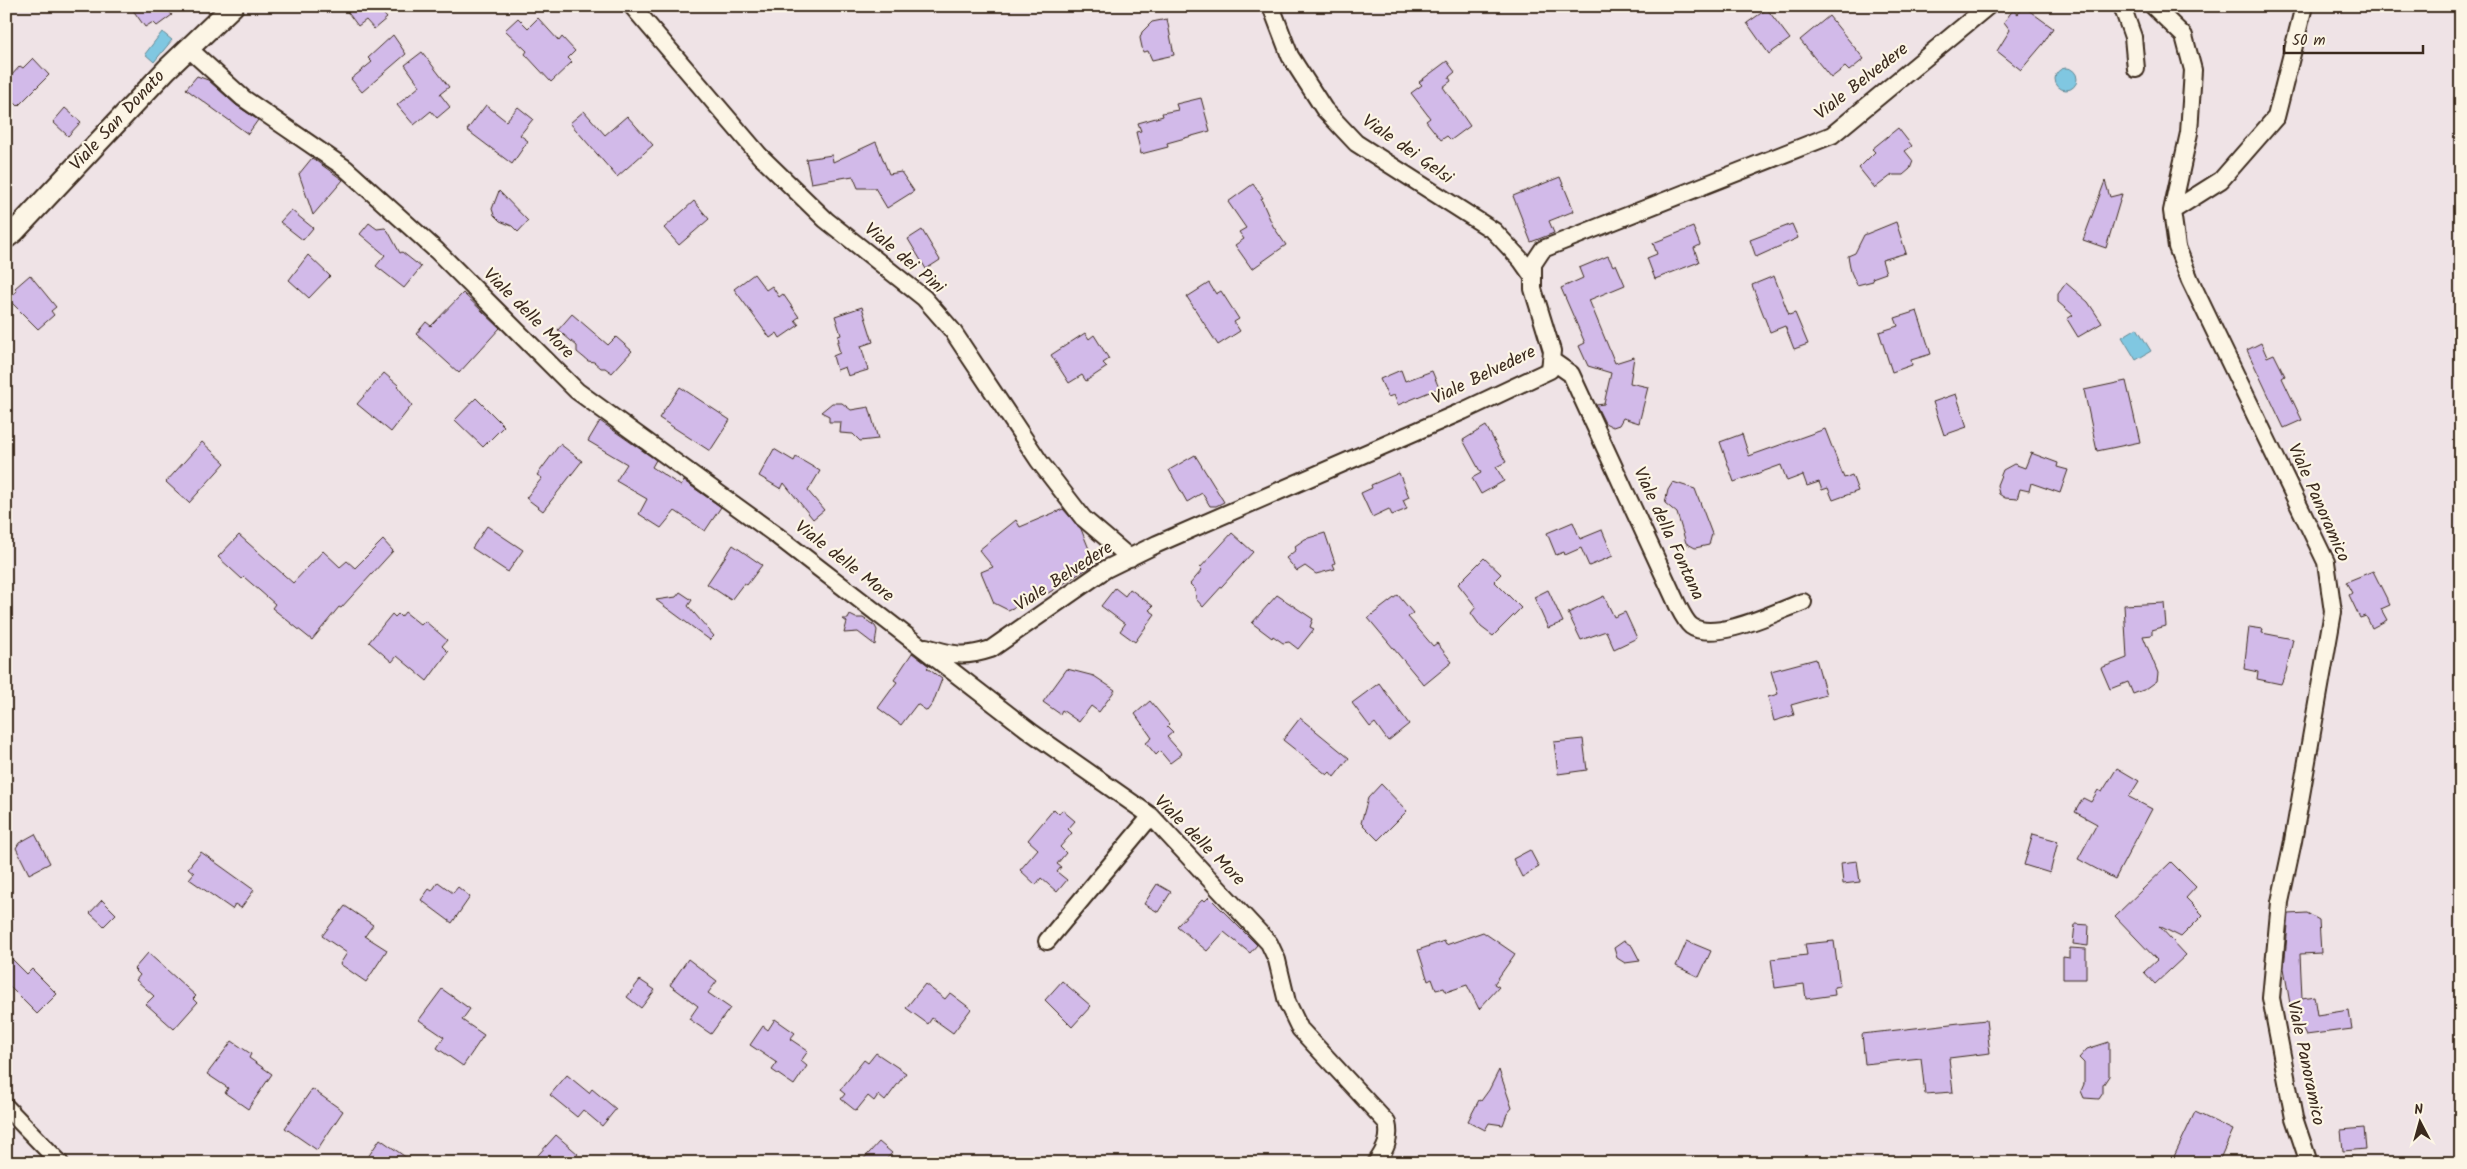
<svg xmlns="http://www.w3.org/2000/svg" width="2467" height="1169" viewBox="0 0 2467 1169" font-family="Kalam,sans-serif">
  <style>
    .water { fill: #80c7e1; stroke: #648893 }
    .building { fill: #d2bae9; stroke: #3b2a1e }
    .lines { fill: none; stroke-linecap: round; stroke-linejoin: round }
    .minor-casing { stroke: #3b2a1e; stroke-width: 20 }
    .tertiary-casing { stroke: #3b2a1e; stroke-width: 24 }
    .minor { stroke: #fcf5e5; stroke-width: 16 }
    .tertiary { stroke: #fcf5e5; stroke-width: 20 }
    .labels { text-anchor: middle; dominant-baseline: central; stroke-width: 4.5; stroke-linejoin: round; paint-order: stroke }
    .street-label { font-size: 18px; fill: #3b2a1e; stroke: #fcf5e5 }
  </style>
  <rect width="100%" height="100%" fill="#efe3e6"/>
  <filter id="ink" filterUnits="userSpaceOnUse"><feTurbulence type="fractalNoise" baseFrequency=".02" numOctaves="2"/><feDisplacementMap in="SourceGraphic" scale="10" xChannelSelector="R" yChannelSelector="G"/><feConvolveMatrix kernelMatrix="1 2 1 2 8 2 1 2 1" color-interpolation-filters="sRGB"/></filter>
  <g filter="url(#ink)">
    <path class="water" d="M162 32 172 40 154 62 145 54Z
      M2055 79a11 11 0 1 1 22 0a11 11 0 1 1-22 0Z
      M2137 328 2151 351 2136 360 2122 337Z"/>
    <path class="building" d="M130 6H174L168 10 172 15 157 26 153 22 145 27Z
      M343 6H385L380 10 387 18 374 29 366 20 358 26Z
      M2024 7 2053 28 2043 44 2021 70 1997 51 2010 30 2004 22 2013 10 2018 14Z
      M1767 9 1790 39 1769 54 1747 23Z
      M1829 16 1864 59 1849 71 1845 67 1831 78 1800 40Z
      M518 18 528 28 538 18 559 41 562 37 575 51 568 58 572 62 551 82 525 54 527 51 505 30Z
      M1167 19 1174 55 1152 60 1148 51 1143 52 1140 38 1142 32 1152 22Z
      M393 35 406 54 362 92 351 79 372 62 368 58Z
      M422 52 449 87 440 94 450 107 437 118 431 111 414 125 397 105 420 86 405 65Z
      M33 58 49 75 18 106 6 94V85L12 79 10 77 20 66 23 68Z
      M1447 61 1455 72 1449 77 1451 81 1443 87 1470 126 1451 140 1447 136 1441 140 1426 121 1430 118 1411 93 1422 85 1419 82Z
      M197 76 208 80 236 105 258 120 248 134 186 89Z
      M1201 98 1210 131 1167 143 1168 147 1141 154 1136 132 1141 131 1138 123 1163 116 1162 113 1178 110 1176 104Z
      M486 105 506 121 518 107 533 119 520 135 528 141 512 164 467 130Z
      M65 108 81 122 68 136 53 122Z
      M584 111 605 135 627 116 653 145 617 177 570 123Z
      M1898 128 1912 146 1905 151 1913 161 1910 169 1903 175H1892L1875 188 1859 168 1875 152 1872 149Z
      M876 142 889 174 901 172 914 191 887 208 875 188H858L853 176 811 183 806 159 832 155 833 162Z
      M312 158 343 180 313 215 299 174Z
      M1560 177 1574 211 1549 221 1554 233 1531 242 1513 196Z
      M2105 181 2110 197 2122 194 2106 248 2083 240Z
      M1253 184 1263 198 1261 199 1273 226 1286 245 1252 269 1235 245 1244 239 1239 232 1246 228 1228 202Z
      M499 191 528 221 518 232 512 226 500 221 494 215 492 209Z
      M694 201 709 219 679 245 664 228Z
      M291 210 313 228 303 240 280 222Z
      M1896 222 1906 253 1882 260 1886 273 1872 278 1873 281 1857 285 1851 272 1848 256 1855 253 1864 235Z
      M369 223 377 229 385 228 388 231 400 253 402 252 421 267 404 288 376 266 385 255 360 234Z
      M1792 224 1798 238 1756 257 1750 240Z
      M1693 227 1700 245 1694 248 1699 262 1655 279 1647 258 1657 254 1653 243Z
      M922 230 940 260 926 269 908 239Z
      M308 255 330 276 309 298 289 280Z
      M1608 256 1613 266 1616 264 1625 285 1589 300 1615 363 1634 357 1630 383 1648 387 1639 423 1623 418 1619 425 1613 427 1605 423 1596 405 1604 404 1611 373 1588 366 1579 346 1585 343 1561 288 1583 278 1579 268Z
      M754 274 766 290 772 286 779 297 783 294 799 317 795 320 799 325 780 338 777 333 770 338 734 289Z
      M30 275 56 307 51 311 54 315 38 329 8 299 17 291 15 288Z
      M1774 276 1789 315 1795 313 1808 344 1794 349 1785 326 1770 332 1752 285Z
      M1209 283 1216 294 1221 291 1239 319 1234 322 1240 331 1218 345 1187 297Z
      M2066 283 2088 302 2102 323 2078 337 2067 319 2073 315 2058 302V294Z
      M463 293 500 328 459 373 416 334 426 322 431 326Z
      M862 307 873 342 861 346 868 370 848 376 845 367 837 370 833 356 840 353 837 342H839L838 336 841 335 835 316Z
      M1917 311 1931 354 1911 360 1912 365 1892 372 1879 332 1898 326 1895 318Z
      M572 314 608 345 616 337 632 351 612 373 605 368H601L594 362 588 361 577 352V346L558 330Z
      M1085 333 1089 339 1094 335 1109 359 1103 363 1107 367 1086 381 1082 375 1069 383 1051 355Z
      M2261 343 2267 357 2274 354 2285 376 2282 378 2302 420 2284 428 2247 350Z
      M1401 370 1405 381 1432 371 1439 388 1398 405 1394 395 1388 397 1380 379Z
      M384 373 398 385 397 386 412 405 391 432 357 404Z
      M2126 381 2140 442 2097 451 2084 390Z
      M680 387 730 420 710 451 659 418Z
      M1956 394 1967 427 1944 435 1933 402Z
      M476 398 504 426 483 447 455 420Z
      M832 403H842L851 410 869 407 878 439 860 441 853 434 840 433 841 422H829V416L821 412Z
      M600 421 656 460 652 467 681 486 684 481 721 507 705 531 675 511 661 528 639 514 647 499 616 481 627 464 588 441Z
      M1486 426 1506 462 1496 467 1504 481 1481 494 1472 478 1481 473 1463 440Z
      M1825 429 1844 478 1852 475 1858 491 1833 500 1828 488 1822 490 1819 482 1807 486 1803 475 1787 481 1781 465 1734 482 1720 442 1742 434 1749 456Z
      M202 442 225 463 189 503 166 482Z
      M560 444 582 461 543 511 526 498 542 478 537 475Z
      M774 449 794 461 796 457 820 471 808 491 824 510 813 519 784 483 781 489 759 476Z
      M2031 453 2058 463 2057 467 2068 470 2060 493 2031 483 2029 491 2020 489 2017 499 2005 498 1999 494 1997 485 2003 470 2014 464 2025 468Z
      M1195 455 1224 502 1216 506H1210L1202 493 1187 502 1169 470Z
      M1399 473 1409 497 1403 500 1407 509 1392 515 1389 509 1372 517 1361 493 1372 488 1371 485Z
      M1673 482 1695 489 1712 534 1709 545 1695 548 1686 543 1677 513 1665 503 1668 490Z
      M1063 509 1081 529 1095 564 1050 592 1008 610 994 603 981 572 993 567 979 550 1016 520 1020 527Z
      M1573 522 1580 539 1602 530 1613 556 1589 566 1581 548 1565 555 1564 552 1556 555 1547 533Z
      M487 526 523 550 508 572 472 548Z
      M1232 533 1253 552 1203 607 1196 599 1195 589 1190 584 1202 570 1200 568Z
      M1325 533 1335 563 1333 564 1335 569 1316 574 1305 566 1297 571 1286 558 1296 550 1295 546 1305 539Z
      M239 535 293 583 323 551 340 567 347 561 355 568 383 540 393 551 341 608 339 607 312 640 272 608 275 604 244 577 242 579 218 557Z
      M733 545 762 565 747 585 744 583 731 600 707 584Z
      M1484 558 1501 574 1494 581 1521 608 1493 636 1481 627 1471 613 1476 607 1458 584Z
      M2373 571 2390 605 2381 609 2387 620 2372 628 2366 616 2360 618 2349 595 2352 593 2346 582Z
      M1115 588 1125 596 1130 589 1153 606 1149 610 1155 614 1135 642 1120 631 1125 624 1101 606Z
      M1548 590 1563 622 1548 628 1534 597Z
      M680 592 692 600 688 606 714 636 710 640 656 600 676 597Z
      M1277 595 1313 619 1310 627 1314 629 1298 649 1289 642 1283 643 1273 636 1272 638 1252 623Z
      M1398 595 1413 613 1408 617 1433 646 1437 643 1452 662 1424 685 1368 618Z
      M1604 596 1614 617 1625 612 1637 638 1614 649 1606 631 1581 640 1568 613Z
      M2164 603 2166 626 2152 630V635L2143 636 2158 673 2157 681 2146 689 2133 694 2128 682 2110 689 2101 668 2127 658 2124 605Z
      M405 612 421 625 425 621 447 640 442 646 448 652 427 681 397 656 392 662 369 642 392 614 395 617 398 614 401 617Z
      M850 615 856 618H863L875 626 877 630 875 645 858 632 844 633 847 622 843 619H848Z
      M2249 627 2263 629 2262 633 2293 639 2286 672 2281 684 2257 679 2258 672 2244 669Z
      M912 653 929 666 927 668 942 679 933 703 927 711 917 704 901 725 878 708 897 682 894 680Z
      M1816 659 1826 695 1791 705 1794 715 1774 721 1768 697 1778 694 1771 671Z
      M1067 669 1094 676 1115 690 1099 712 1091 706 1079 722 1062 710 1060 714 1043 702Z
      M1379 683 1409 724 1388 741 1375 723 1370 727 1352 703Z
      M1150 701 1169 724 1167 726 1173 732 1167 737 1182 754 1170 763 1160 751 1156 755 1146 743 1152 738 1135 714Z
      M1300 718 1349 758 1334 777 1330 772 1327 775 1283 740Z
      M1583 739 1587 770 1558 774 1554 742Z
      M2117 768 2139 781 2129 797 2152 809 2115 879 2078 859 2097 824 2075 812 2083 798 2091 802 2098 790 2102 792Z
      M1381 784 1407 811 1378 840 1361 823 1368 798Z
      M1054 809 1059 814 1062 810 1075 821 1068 829 1072 833 1060 847 1066 853 1057 864 1061 867 1057 872 1067 880 1057 892 1041 878 1036 885 1020 870 1038 849 1028 840Z
      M35 834 50 863 29 874 16 848 19 843Z
      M2033 834 2058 841 2050 873 2024 865Z
      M1530 850 1539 867 1522 877 1513 859Z
      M201 852 254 890 241 908 235 904 232 909 189 879 194 873 188 868Z
      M1857 861 1860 882 1843 884 1841 863Z
      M2171 862 2196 887 2186 898 2203 915 2181 937 2159 926 2186 955 2155 984 2144 972 2157 960 2115 916Z
      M438 882 453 893 458 887 470 897 452 923 421 900 429 889 432 891Z
      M1157 884 1171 892 1158 912 1144 904Z
      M1209 897 1257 945 1250 953 1224 932 1207 951 1177 926 1203 899 1205 901Z
      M102 900 116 914 104 926 90 913Z
      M345 906 373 925 365 936 387 950 366 982 340 964 347 953 322 936Z
      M2307 913 2319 920 2321 953 2300 954 2302 998 2314 996 2317 1015 2349 1010 2352 1029 2306 1035 2302 1027 2294 1028 2284 968 2289 914Z
      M2075 924 2089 925 2088 946 2073 944Z
      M1483 932 1515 954 1494 984 1499 987 1479 1009 1467 985 1446 992 1444 988 1436 990 1432 979 1428 981 1418 950 1444 941 1446 945Z
      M1624 941 1632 946 1640 961 1625 963 1617 958 1614 948Z
      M1687 941 1711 951 1699 977 1676 966Z
      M1834 941 1840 986 1834 987 1835 995 1806 999 1804 984 1775 988 1771 959 1807 955 1805 944Z
      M2070 948 2086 949V979H2063V957L2070 958Z
      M6 953 27 974 32 969 57 994 37 1014 6 983Z
      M148 953 196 996 193 999 197 1003 174 1029 146 1004 154 996 136 980 140 975 134 969Z
      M688 959 717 981 708 993 730 1008 711 1034 689 1019 698 1006 670 985Z
      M640 980 655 990 641 1008 627 997Z
      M1062 981 1091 1006 1072 1027 1045 1000Z
      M925 984 945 999 950 993 971 1009 953 1033 932 1018 928 1024 906 1008Z
      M442 989 470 1009 462 1020 484 1035 463 1066 437 1048 444 1037 419 1020Z
      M775 1019 795 1033 790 1039 808 1051 801 1061 807 1066 794 1085 772 1070 777 1063 750 1045 763 1026 768 1030Z
      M1986 1020 1990 1053 1949 1058 1953 1092 1925 1094 1921 1058 1865 1064 1862 1034Z
      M232 1041 251 1054 249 1058 272 1074 248 1109 225 1093 228 1088 207 1074Z
      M2109 1042V1076L2103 1085V1093L2099 1099 2084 1098 2081 1091 2084 1084V1063L2079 1058 2087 1049Z
      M876 1053 906 1073 885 1101 878 1095 874 1101 868 1096 856 1111 841 1099 845 1094 840 1090 864 1060 868 1063Z
      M1499 1070 1512 1108 1507 1114 1503 1125 1489 1123 1485 1130 1468 1121 1479 1100 1481 1101 1489 1090Z
      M567 1075 589 1093 592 1089 616 1109 602 1126 583 1110 577 1117 550 1095Z
      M312 1089 343 1111 317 1150 285 1128Z
      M2195 1112 2233 1130 2218 1163H2171Z
      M2364 1128 2366 1149 2343 1151 2341 1130Z
      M556 1135 578 1154 570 1163H531Z
      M380 1139 414 1163H364Z
      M879 1142 892 1153 883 1163H860Z"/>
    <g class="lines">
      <defs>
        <path id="minor" d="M632 6 760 156 826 220 924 298 952 330 1039 461 1083 518 1130 558
          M1271 6 1290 56 1324 109 1356 143 1494 231 1521 260 1533 277
          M2122 6 2133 37 2136 69
          M2153 6 2184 36 2193 70 2189 133 2172 211 2177 247 2190 280 2326 562 2333 612 2293 841 2280 902 2271 998 2294 1118 2309 1163
          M188 48 243 98 345 168 437 251 577 391 776 535 1031 732 1151 816 1269 943 1277 960 1287 1002 1300 1029 1387 1123C1391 1139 1385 1150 1376 1163
          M2172 211 2221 180 2276 117 2304 6
          M1551 360 1571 374 1678 606C1681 612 1686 622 1691 626 1714 643 1778 611 1803 602
          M926 647C953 655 964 658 991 649L1106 569 1157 544 1463 411 1550 370 1552 351 1533 289V264L1543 249 1832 135 1988 6
          M1047 941 1151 816
          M6 1107 60 1163"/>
        <path id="tertiary" d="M6 238 15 231 167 69 233 6"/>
      </defs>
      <use href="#minor" class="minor-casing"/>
      <use href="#tertiary" class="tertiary-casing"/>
      <use href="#minor" class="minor"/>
      <use href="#tertiary" class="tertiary"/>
    </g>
  </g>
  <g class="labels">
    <g class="street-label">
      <text transform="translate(1862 82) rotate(-38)">Viale Belvedere</text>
      <text transform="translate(118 121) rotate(-47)">Viale San Donato</text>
      <text transform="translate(1407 150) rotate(35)">Viale dei Gelsi</text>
      <text transform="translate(904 259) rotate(40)">Viale dei Pini</text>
      <text transform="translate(528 314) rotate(45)">Viale delle More</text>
      <text transform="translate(1484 376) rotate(-26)">Viale Belvedere</text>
      <text transform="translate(2318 503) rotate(66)">Viale Panoramico</text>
      <text transform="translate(1668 534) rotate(65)">Viale della Fontana</text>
      <text transform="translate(844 562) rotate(38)">Viale delle More</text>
      <text transform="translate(1064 577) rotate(-33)">Viale Belvedere</text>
      <text transform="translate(1199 841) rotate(45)">Viale delle More</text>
      <text transform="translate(2305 1063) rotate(78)">Viale Panoramico</text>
    </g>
  </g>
  <rect width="2467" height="1169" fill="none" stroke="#fcf5e5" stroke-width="25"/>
  <rect x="12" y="12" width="2442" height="1144" fill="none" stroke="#3b2a1e" stroke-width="2" filter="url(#ink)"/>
  <g transform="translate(2420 1122) rotate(354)" stroke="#fcf5e5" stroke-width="4" paint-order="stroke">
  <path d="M0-4L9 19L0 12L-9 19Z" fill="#3b2a1e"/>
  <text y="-8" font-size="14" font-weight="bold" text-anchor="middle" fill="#3b2a1e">N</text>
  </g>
  <path d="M2284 45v8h139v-8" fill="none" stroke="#3b2a1e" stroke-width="2.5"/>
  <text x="2292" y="45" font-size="15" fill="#3b2a1e" stroke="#fcf5e5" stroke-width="4" paint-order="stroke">50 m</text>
</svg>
